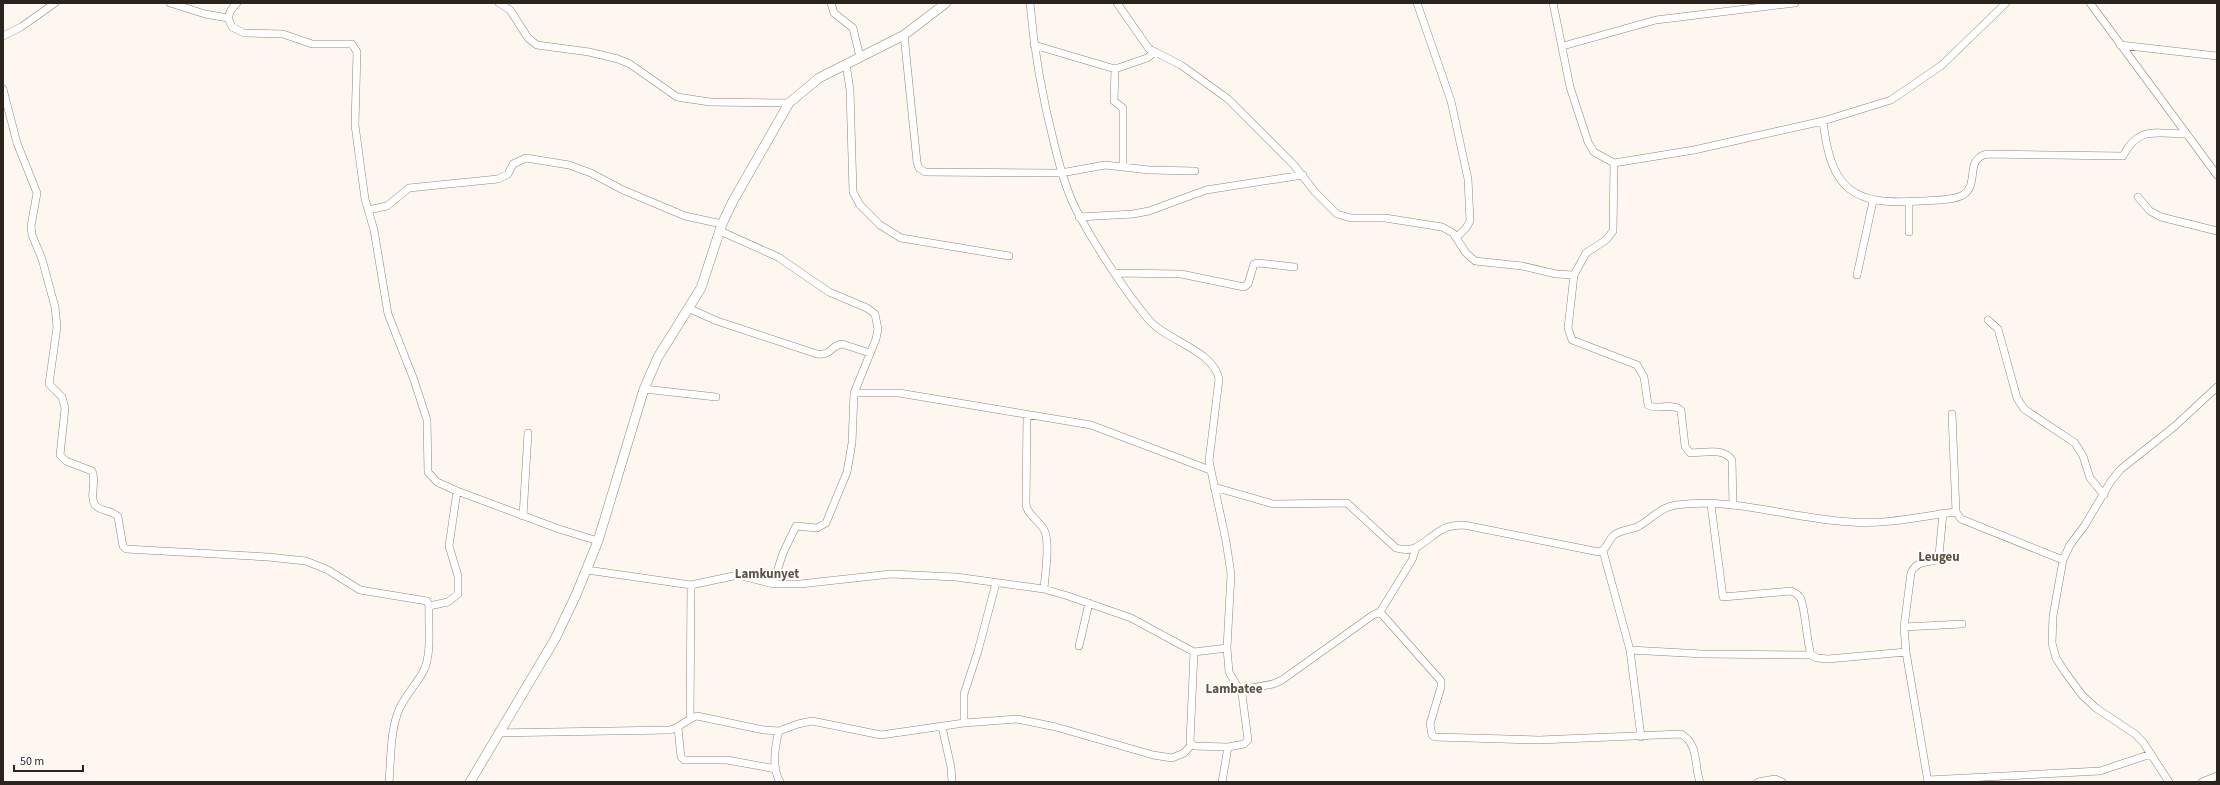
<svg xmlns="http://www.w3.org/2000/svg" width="2220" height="785" viewBox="0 0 2220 785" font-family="'Source Sans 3',sans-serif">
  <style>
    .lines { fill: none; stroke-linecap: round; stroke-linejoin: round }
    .minor-casing { stroke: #958473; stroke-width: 8 }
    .tertiary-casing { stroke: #958473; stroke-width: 10 }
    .minor { stroke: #fff; stroke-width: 7 }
    .tertiary { stroke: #fff; stroke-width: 9 }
    .labels { text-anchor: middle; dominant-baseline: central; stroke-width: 4; stroke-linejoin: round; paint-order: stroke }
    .quarter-label { font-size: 13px; font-weight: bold; fill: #605140; stroke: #fff }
  </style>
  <rect width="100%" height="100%" fill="#fef7ef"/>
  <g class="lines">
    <defs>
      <path id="minor" d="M170 3 205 14 228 18 231 10 237 3
        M499 3 510 10 528 38 537 45 589 52 618 59 630 64 677 97 710 102 789 103
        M831 3 834 13 853 28 860 57
        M1030 3C1034 51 1042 96 1054 143 1060 168 1067 194 1080 217 1098 250 1125 291 1149 320 1167 341 1213 350 1219 379L1209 461 1226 541 1231 574 1227 648 1229 672 1242 694 1248 740 1244 744 1228 747 1222 782
        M1117 3 1149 49 1181 65 1228 99 1294 165 1315 192 1337 214 1351 218H1385L1442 227 1453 233 1466 253 1475 261 1522 266 1556 274 1574 275 1586 253 1606 240 1613 231 1614 163 1594 152 1588 142 1570 87 1553 3
        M1417 3 1451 101 1468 179 1470 221 1466 228 1456 238
        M2090 3 2217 175
        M228 18 232 27 244 33 283 34 312 44H352L357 52 355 125 365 199 374 230 388 314 414 380 427 420 428 472 437 482 457 491 559 529 598 541
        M904 35 917 162 919 168 925 172 1061 173 1105 165 1149 170 1195 171
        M3 36 21 27 55 3
        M1034 45 1115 69 1114 101 1123 108V166
        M2120 45 2217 56
        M1563 46 1656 20 1795 3
        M846 64 850 90 853 192 860 205 880 225 901 238 1009 256
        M1115 69 1147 58 1155 52
        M3 89 17 143 37 193 31 226 32 235 42 259 55 307 57 327 49 384 62 397 65 408 60 455 66 461 92 471C97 481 89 496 95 505 101 512 113 510 118 517L123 546 126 549 268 557 306 561 328 570 360 590 427 601 429 606C428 626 432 652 424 670 416 686 402 698 397 715 390 736 391 760 389 782
        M1823 121C1831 190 1852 206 1921 201 1933 200 1952 201 1963 195 1980 184 1964 161 1986 154L2123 156C2139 125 2156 134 2186 134
        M1614 163 1694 150 1823 121 1891 100 1942 65 2006 3
        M2138 197 2150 211 2161 217 2217 231
        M368 210 387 206 409 188 498 179 508 174 513 164 526 158 569 165 591 173 623 190 685 216 722 224
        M1079 217 1133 214 1149 211 1206 190 1303 175
        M720 231 778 257 829 292 867 308 875 314 878 329 876 339 854 393 852 443 847 472 826 523 817 528 796 526 783 553 773 584
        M1909 232V202
        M1116 273 1181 274 1244 287 1248 284 1254 264 1258 263 1294 267
        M1574 275 1568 328 1572 340 1637 365 1644 377 1648 405C1657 411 1671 402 1681 410L1685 446 1690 453C1704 453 1723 447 1732 460L1733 505
        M1857 275 1873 201
        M690 309 717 321 817 354C832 356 831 345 842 344L870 353
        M1988 320 1998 329 2017 398 2024 409 2075 443 2083 456 2090 478 2104 495
        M644 389 716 397
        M854 393H899L1091 425 1210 470
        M1952 414 1956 512 1961 519 2063 560
        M1027 415 1026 504C1027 516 1041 521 1045 532 1050 546 1045 574 1044 589
        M1214 487 1273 504 1347 503 1396 548C1417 555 1426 538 1443 529 1449 526 1457 525 1464 525L1599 552C1607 550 1608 540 1614 535 1620 530 1630 530 1637 527 1651 520 1660 507 1676 505 1735 497 1792 519 1851 522 1885 525 1922 516 1956 512
        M1711 505 1723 597 1791 591C1796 593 1799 595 1801 599 1806 615 1806 637 1811 655
        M523 516 528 433
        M1603 551 1630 650 1641 737
        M587 570 691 585 738 575 773 584H800L891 574 956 577 1044 589 1068 596 1131 618 1194 652 1227 648
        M429 606 448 602 458 594V576L449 546 457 491
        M1380 612 1441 681V687L1430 724 1432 735 1435 737 1539 740 1681 734C1699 744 1694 765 1700 782
        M1904 627 1962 624
        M1079 646 1089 603
        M1630 650 1703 654 1811 655 1817 658 1828 659 1906 652
        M1194 652 1190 742 1194 746 1228 747
        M1241 690 1273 684 1282 680 1373 615 1380 612 1412 560 1416 548
        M690 718 691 585
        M964 723V694L978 651 996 583
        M942 727 951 767 952 782
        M678 728 681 757 684 760H727L776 769
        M779 731C775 746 772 768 780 782
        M500 733 670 730C681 727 687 719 697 716L764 730 779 731 798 724 812 721 881 735 964 723 1017 719 1056 727 1153 755 1172 758 1184 753 1192 744
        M1928 780 2100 771 2151 754
        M1758 782 1775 779 1782 782
        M1928 782 1906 652 1904 627 1911 573C1916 561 1926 563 1937 560L1939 555 1943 513
        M2169 782 2143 742 2135 734 2096 708 2082 695 2065 672 2056 658 2052 643 2053 616 2063 560 2070 545 2085 525 2111 481 2121 469 2175 426 2217 387
        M2202 782 2217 776"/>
      <path id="tertiary" d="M470 782 555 639 576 595 598 541 644 389 658 357 701 288 722 224 733 201 789 103 819 78 904 35 946 3"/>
    </defs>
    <use href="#minor" class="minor-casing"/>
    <use href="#tertiary" class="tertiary-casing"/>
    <use href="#minor" class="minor"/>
    <use href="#tertiary" class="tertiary"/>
  </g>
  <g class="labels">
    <g class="quarter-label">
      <text x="1939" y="557">Leugeu</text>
      <text x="767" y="574">Lamkunyet</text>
      <text x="1234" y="689">Lambatee</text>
    </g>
  </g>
  <rect width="2220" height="785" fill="none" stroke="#2b241d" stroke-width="8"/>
  <path d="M14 765v6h69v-6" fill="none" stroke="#2b241d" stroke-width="2"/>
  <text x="20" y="765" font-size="12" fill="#2b241d" stroke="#ffffff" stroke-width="3" paint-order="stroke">50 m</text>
</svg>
